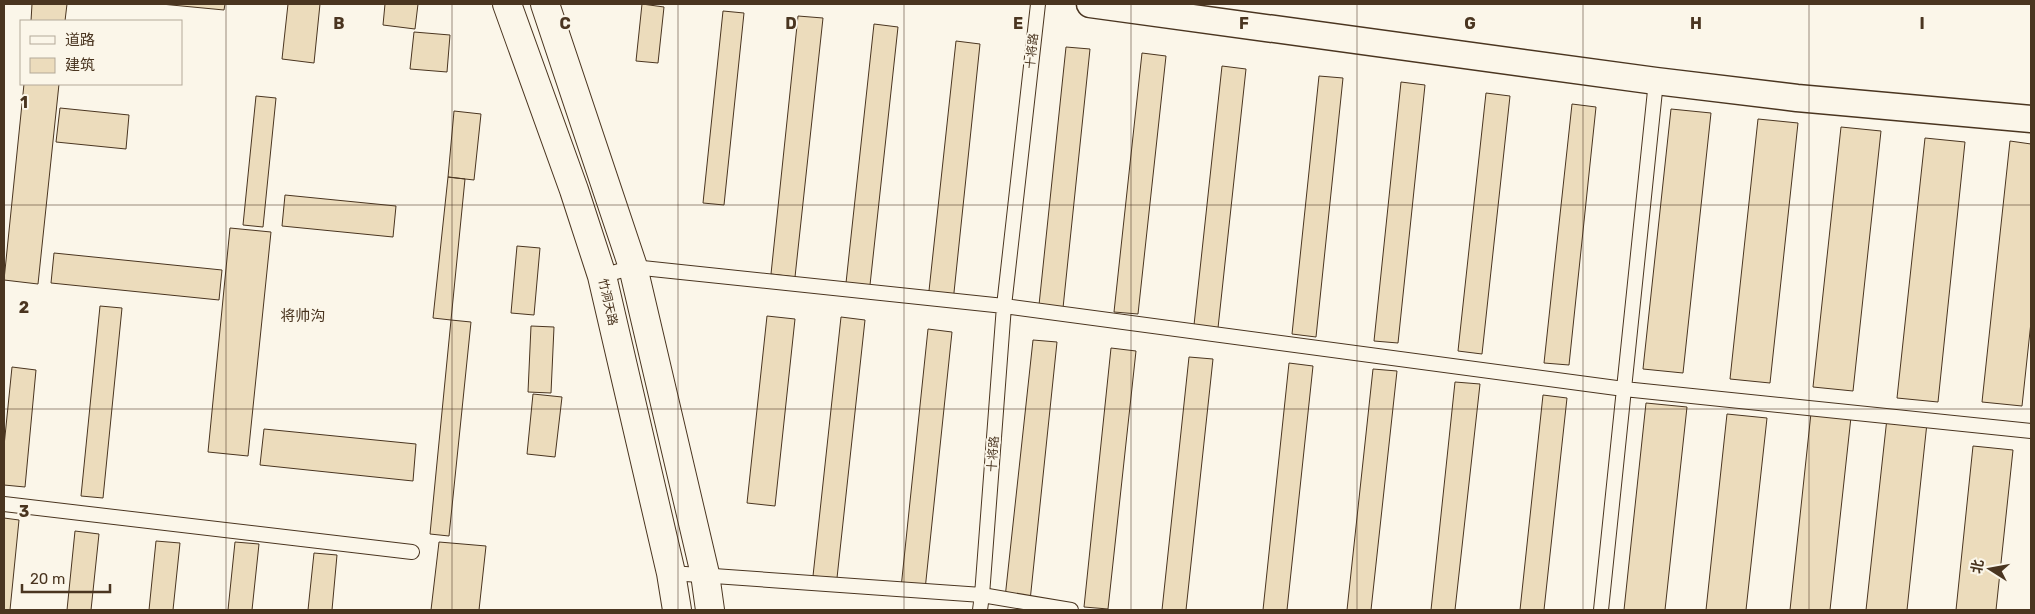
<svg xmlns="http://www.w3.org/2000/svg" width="2035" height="614" viewBox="0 0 2035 614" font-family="Rubik,'Noto Sans SC',sans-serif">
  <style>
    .building { fill: #ecdcbc; stroke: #4a3520 }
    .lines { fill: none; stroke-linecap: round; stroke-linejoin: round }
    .lane-casing { stroke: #4a3520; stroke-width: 16 }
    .street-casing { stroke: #4a3520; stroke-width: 29 }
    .secondary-casing { stroke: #4a3520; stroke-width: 30 }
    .lane { stroke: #fbf6e9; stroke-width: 14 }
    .street { stroke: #fbf6e9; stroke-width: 26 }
    .secondary { stroke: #fbf6e9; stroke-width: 28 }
    .grid { fill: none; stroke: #4a3520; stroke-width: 1; stroke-opacity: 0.55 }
    .labels { text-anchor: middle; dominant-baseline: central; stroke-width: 4; stroke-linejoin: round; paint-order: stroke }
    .street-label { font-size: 12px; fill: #4a3520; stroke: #fbf6e9 }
    .quarter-label { font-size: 15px; fill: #4a3520; stroke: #fbf6e9 }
    .grid-label { font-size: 16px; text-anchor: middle; font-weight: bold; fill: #4a3520; stroke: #fbf6e9; stroke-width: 4; stroke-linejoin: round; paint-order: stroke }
  </style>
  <rect width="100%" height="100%" fill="#fbf6e9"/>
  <path class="building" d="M32 4H67L65 21H31Z
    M161 4H225L224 10Z
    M288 4H320L314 63 282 59Z
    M385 4H418L415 29 383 25Z
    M642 4 664 7 658 63 636 61Z
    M723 11 744 13 724 205 703 203Z
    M798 16 823 18 795 277 771 274Z
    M874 24 898 27 870 285 846 283Z
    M414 32 450 35 447 72 410 69Z
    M956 41 980 44 953 302 928 300Z
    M1066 47 1090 49 1063 308 1039 305Z
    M1142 53 1166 56 1138 314 1114 312Z
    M1222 66 1246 69 1218 328 1194 325Z
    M1319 76 1343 78 1316 337 1292 334Z
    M1401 82 1425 85 1398 343 1374 341Z
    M24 84H59L38 284 4 280Z
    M1486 93 1510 96 1482 354 1458 351Z
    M256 96 276 98 263 227 243 225Z
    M1572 104 1596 107 1569 365 1544 363Z
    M60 108 129 115 126 149 56 142Z
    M1671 109 1711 113 1683 373 1643 369Z
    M454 111 481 114 474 180 448 177Z
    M1758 119 1798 123 1770 383 1730 379Z
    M1841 127 1881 131 1853 391 1813 387Z
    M1925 138 1965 142 1938 402 1897 398Z
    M2010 141 2031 144V322L2022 406 1982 402Z
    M448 177 465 179 451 320 433 318Z
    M285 195 396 206 393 237 282 226Z
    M230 228 271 232 248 456 208 452Z
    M517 246 540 248 534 315 511 313Z
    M54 253 222 270 219 300 51 283Z
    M100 306 122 308 103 498 81 496Z
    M767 316 795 319 775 506 747 503Z
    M841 317 865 320 837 578 813 576Z
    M451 320 471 322 449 536 430 534Z
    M531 326 554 327 551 393 528 392Z
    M928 329 952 332 925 590 901 588Z
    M1033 340 1057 342 1030 601 1005 598Z
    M1111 348 1136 351 1108 609 1084 607Z
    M1189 357 1213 359 1186 610H1162Z
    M1289 363 1313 366 1287 610H1263Z
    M12 367 36 370 25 487 4 485V446Z
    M1373 369 1397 371 1371 610H1347Z
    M1455 382 1480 384 1455 610H1431Z
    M533 394 562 397 555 457 527 454Z
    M1543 395 1567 398 1544 610H1520Z
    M1646 403 1687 407 1665 610H1624Z
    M1811 413 1851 417 1830 610H1790Z
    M1727 414 1767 418 1746 610H1706Z
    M1887 418 1927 423 1907 610H1866Z
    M264 429 416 444 413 481 260 465Z
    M1973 446 2013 450 1996 610H1956Z
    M4 518 19 520 10 610H4Z
    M75 531 99 534 91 610H67Z
    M156 541 180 543 173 610H149Z
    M235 542 259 544 252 610H228Z
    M439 542 486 546 479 610H431Z
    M314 553 337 555 332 610H308Z"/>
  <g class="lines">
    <defs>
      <path id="lane" d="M602 276 633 267 1004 306 1624 389 2031 431
        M4 504 412 552
        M671 573 982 595 1004 306 1038 4
        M980 610 982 595 1071 610
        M1601 610 1656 81"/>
      <path id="street" d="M1090 4 1656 81 1797 98 2031 119"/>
      <path id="secondary" d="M507 4 574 190 602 276 671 573 677 610
        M545 4 633 267 705 574 710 610"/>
    </defs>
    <use href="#lane" class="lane-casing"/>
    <use href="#street" class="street-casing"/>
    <use href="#secondary" class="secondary-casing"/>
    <use href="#lane" class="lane"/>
    <use href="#street" class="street"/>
    <use href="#secondary" class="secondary"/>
  </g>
  <path class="grid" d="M226 4V610M452 4V610M678 4V610M904 4V610M1131 4V610M1357 4V610M1583 4V610M1809 4V610M4 205H2031M4 409H2031"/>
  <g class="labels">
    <g class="street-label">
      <text transform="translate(1032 51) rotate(-84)">十将路</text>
      <text transform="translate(608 302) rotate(77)">竹洞天路</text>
      <text transform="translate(993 454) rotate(-86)">十将路</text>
    </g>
    <g class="quarter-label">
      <text x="303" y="316">将帅沟</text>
    </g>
  </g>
  <g class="grid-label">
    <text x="339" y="29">B</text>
    <text x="565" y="29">C</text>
    <text x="791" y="29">D</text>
    <text x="1018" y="29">E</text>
    <text x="1244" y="29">F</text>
    <text x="1470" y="29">G</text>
    <text x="1696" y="29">H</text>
    <text x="1922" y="29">I</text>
    <text x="24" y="108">1</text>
    <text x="24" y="313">2</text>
    <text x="24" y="517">3</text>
  </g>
  <rect width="2035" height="614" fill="none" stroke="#4a3520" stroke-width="10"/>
  <rect x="20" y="20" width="162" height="65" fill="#fbf6e9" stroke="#b4a999"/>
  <rect x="30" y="36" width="25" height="8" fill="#fbf6e9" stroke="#b4a999"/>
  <text x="65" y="45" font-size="15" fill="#4a3520">道路</text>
  <rect x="30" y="58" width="25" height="15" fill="#ecdcbc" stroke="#b4a999"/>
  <text x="65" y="70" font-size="15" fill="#4a3520">建筑</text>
  <g transform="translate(1990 569) rotate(281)" stroke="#fbf6e9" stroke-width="4" paint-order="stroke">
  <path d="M0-4L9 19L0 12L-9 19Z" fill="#4a3520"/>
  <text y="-8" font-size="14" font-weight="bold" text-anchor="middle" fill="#4a3520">北</text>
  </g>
  <path d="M22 584v8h88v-8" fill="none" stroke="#4a3520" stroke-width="2.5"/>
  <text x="30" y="584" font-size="15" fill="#4a3520" stroke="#fbf6e9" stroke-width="4" paint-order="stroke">20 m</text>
</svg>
